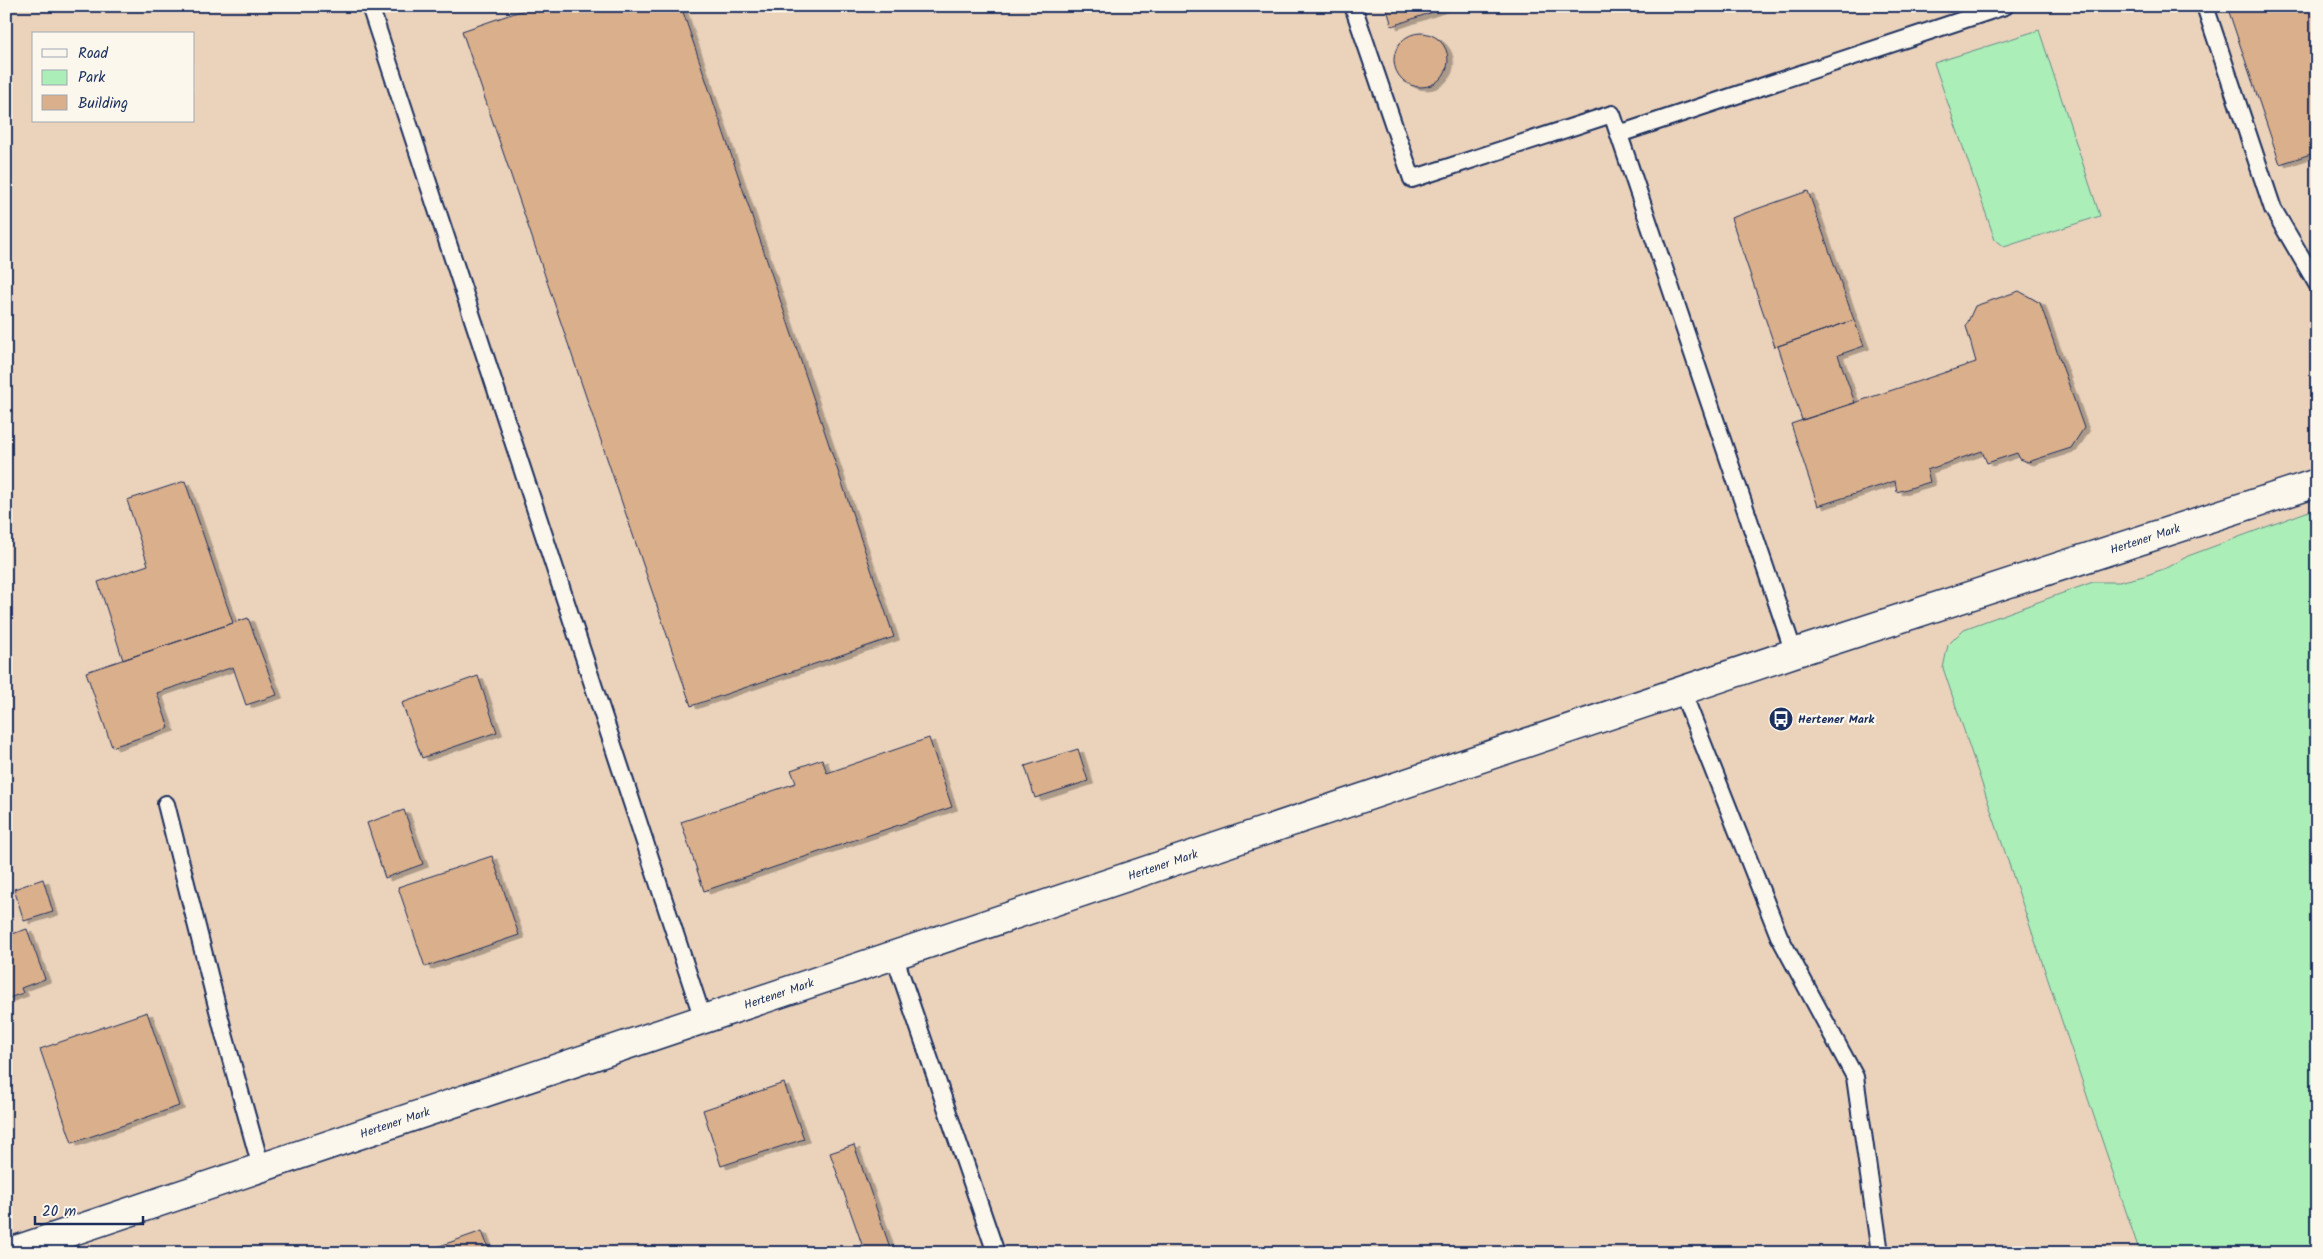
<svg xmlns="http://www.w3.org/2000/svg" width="2323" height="1259" viewBox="0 0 2323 1259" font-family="Kalam,sans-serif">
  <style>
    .built { fill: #ead2bb; fill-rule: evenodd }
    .green { fill: #aceeb7; stroke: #648e8a }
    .building { fill: #daaf8b; stroke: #1b2f5e; filter: url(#shadow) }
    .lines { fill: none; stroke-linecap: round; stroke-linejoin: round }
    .lane-casing { stroke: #1b2f5e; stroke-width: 20 }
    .street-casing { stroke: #1b2f5e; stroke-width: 31 }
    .lane { stroke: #fbf7ec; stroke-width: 16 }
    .street { stroke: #fbf7ec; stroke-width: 28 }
    .labels { text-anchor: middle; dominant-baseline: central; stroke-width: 4.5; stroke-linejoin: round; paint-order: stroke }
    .street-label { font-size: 12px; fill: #1b2f5e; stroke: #fbf7ec }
    .poi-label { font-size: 12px; font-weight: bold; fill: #1b2f5e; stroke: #fbf7ec; text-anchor: start }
  </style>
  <defs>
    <filter id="shadow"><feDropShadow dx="5.5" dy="3" stdDeviation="0" flood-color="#0004"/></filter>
  </defs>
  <rect width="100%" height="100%" fill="#f1e1cf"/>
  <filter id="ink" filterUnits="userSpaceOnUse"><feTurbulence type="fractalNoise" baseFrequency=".02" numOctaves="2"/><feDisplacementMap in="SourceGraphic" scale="10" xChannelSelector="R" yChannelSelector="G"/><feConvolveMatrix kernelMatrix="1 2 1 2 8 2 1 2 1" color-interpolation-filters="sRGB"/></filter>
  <g filter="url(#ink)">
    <path class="built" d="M6 6H2317V1253H6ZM34 34H194V121H34Z"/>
    <path class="green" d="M2039 30 2100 216 2004 247 1995 240 1934 63Z
      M2317 508V1253H2140L1943 668 1948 645 1964 629 2093 582H2119L2144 576 2169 567 2188 556Z"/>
    <path class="building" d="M535 6H681L894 637 691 706 462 31Z
      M1386 6H1450L1392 26Z
      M2227 6H2317V152L2280 164Z
      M1394 60a27 27 0 1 1 54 0a27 27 0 1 1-54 0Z
      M1808 191 1854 320 1775 347 1731 218Z
      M2019 291 2040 303 2084 428 2071 448 2028 462 2020 459 2017 453 1987 463 1982 451 1927 470 1930 482 1897 492 1895 481 1818 506 1791 424 1976 362 1966 326 1975 306Z
      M1854 320 1864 346 1838 355 1855 403 1802 420 1778 346Z
      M185 481 233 623 123 660 98 582 148 565 127 500Z
      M248 618 277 695 246 705 233 667 157 693 169 728 112 747 86 672Z
      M478 676 497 732 422 758 402 703Z
      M929 738 952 807 704 891 681 822 796 783 791 770 822 759 827 773Z
      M1078 749 1088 781 1035 798 1025 766Z
      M404 810 423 864 385 878 367 823Z
      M492 856 519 935 425 967 398 887Z
      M43 879 53 912 24 921 14 889Z
      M27 929 45 979 21 988 23 993 6 999V936Z
      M147 1012 179 1106 72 1143 40 1049Z
      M784 1083 804 1139 721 1166 703 1110Z
      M854 1145 892 1253H865L830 1153Z
      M482 1231 490 1253H420Z"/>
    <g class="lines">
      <defs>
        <path id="lane" d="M370 6 703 1019
          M1353 6 1412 179 1612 114 1794 653
          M2205 6 2273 209 2317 284
          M1619 134 2005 6
          M1682 691 1779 936 1855 1077 1880 1253
          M166 804 224 1034 261 1167
          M894 955 996 1253"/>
        <g id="street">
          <path id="s1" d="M10 1252 1794 653 2317 483"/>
        </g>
      </defs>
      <use href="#lane" class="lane-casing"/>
      <use href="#street" class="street-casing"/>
      <use href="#lane" class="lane"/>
      <use href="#street" class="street"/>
    </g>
  </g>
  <defs>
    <symbol id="bus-disc" viewBox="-11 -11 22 22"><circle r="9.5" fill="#1b2f5e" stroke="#fbf7ec"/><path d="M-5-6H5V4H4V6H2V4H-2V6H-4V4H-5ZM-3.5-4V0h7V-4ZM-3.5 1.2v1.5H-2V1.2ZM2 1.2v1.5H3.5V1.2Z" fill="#fff"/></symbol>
  </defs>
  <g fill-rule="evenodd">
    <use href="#bus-disc" x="1767" y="705" width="28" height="28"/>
  </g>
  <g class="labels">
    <g class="street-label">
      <text stroke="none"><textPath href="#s1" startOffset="2251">Hertener Mark</textPath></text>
      <text stroke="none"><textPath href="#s1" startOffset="1216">Hertener Mark</textPath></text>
      <text stroke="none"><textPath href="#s1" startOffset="811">Hertener Mark</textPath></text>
      <text stroke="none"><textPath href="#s1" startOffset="406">Hertener Mark</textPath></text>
    </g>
    <g class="poi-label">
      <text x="1798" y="719">Hertener Mark</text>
    </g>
  </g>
  <rect width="2323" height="1259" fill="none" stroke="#fbf7ec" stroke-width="25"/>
  <rect x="12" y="12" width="2298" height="1234" fill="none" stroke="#1b2f5e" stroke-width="2" filter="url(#ink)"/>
  <rect x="32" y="32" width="162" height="90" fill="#fbf7ec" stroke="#a1a7b3"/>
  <rect x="42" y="49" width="25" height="8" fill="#fbf7ec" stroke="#a1a7b3"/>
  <text x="78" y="58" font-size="15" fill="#1b2f5e">Road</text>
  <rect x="42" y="70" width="25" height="15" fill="#aceeb7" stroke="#a1a7b3"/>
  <text x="78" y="82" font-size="15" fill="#1b2f5e">Park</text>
  <rect x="42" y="95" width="25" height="15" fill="#daaf8b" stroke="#a1a7b3"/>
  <text x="78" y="108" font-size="15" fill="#1b2f5e">Building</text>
  <path d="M35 1216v8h108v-8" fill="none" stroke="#1b2f5e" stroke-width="2.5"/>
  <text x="42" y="1216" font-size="15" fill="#1b2f5e" stroke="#fbf7ec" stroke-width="4" paint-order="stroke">20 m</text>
</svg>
